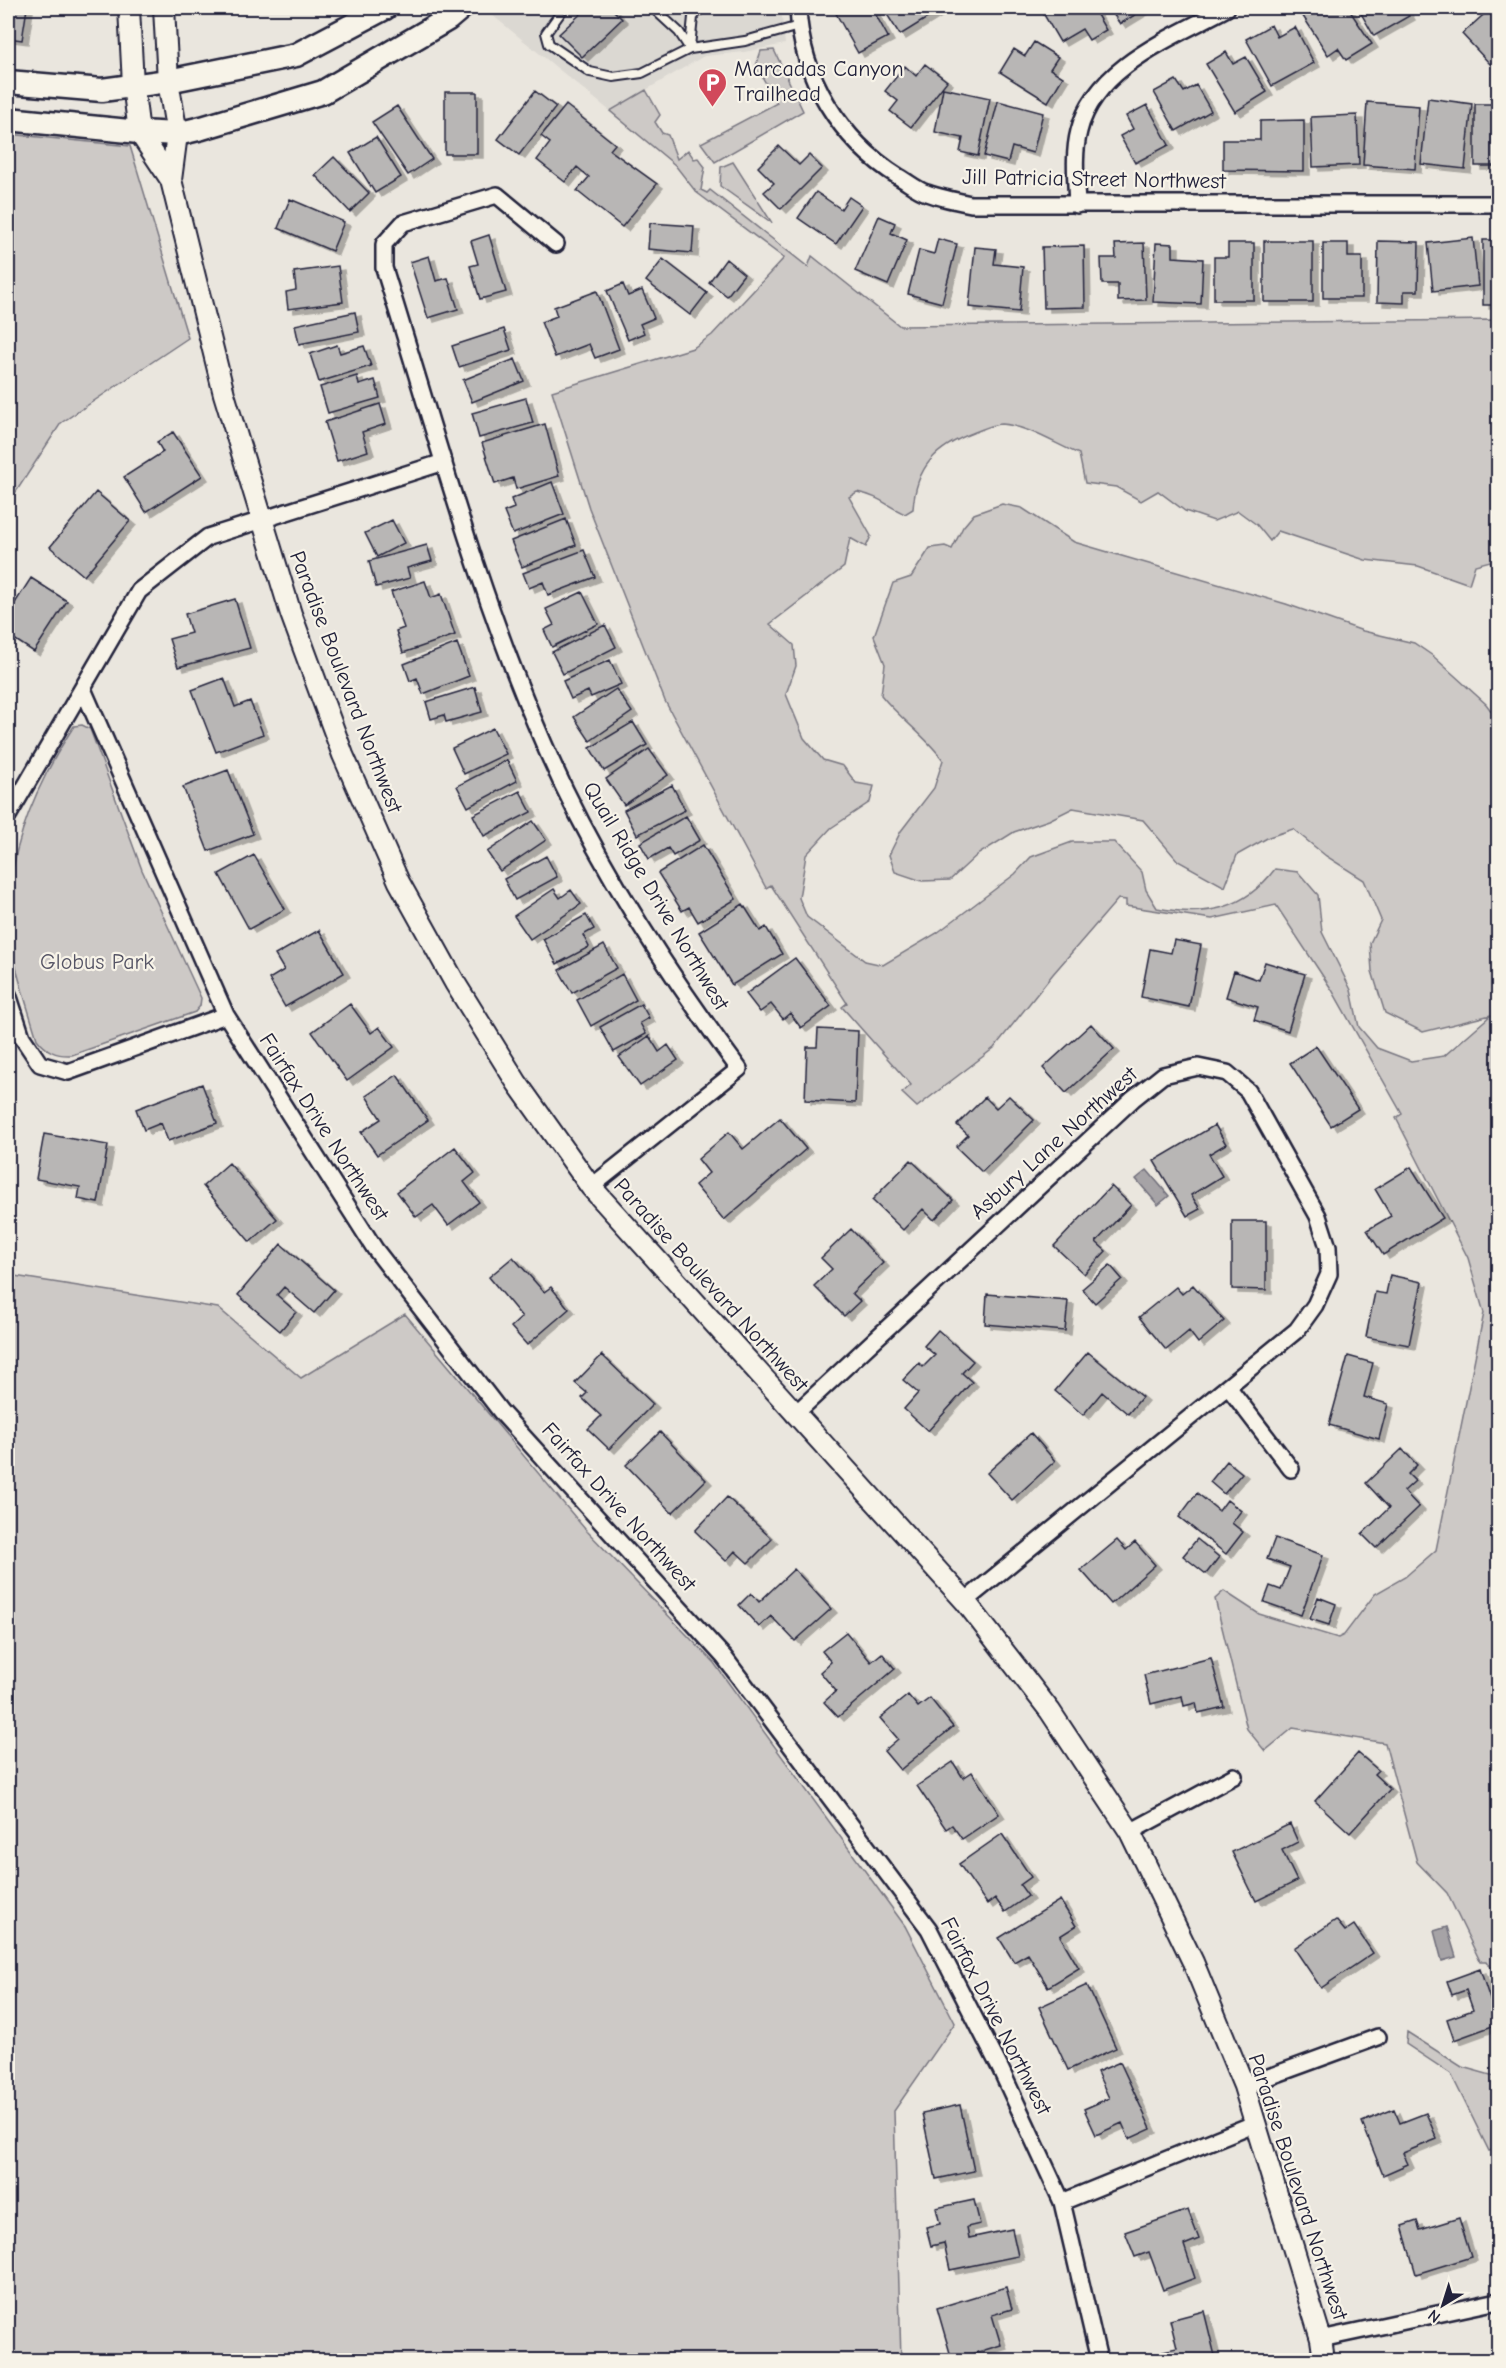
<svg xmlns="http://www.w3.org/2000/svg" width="1506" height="2368" viewBox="0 0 1506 2368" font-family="'Comic Neue',sans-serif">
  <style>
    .built { fill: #dbd8d2 }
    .green { fill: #cdc9c6; stroke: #787680; stroke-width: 1.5 }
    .water { fill: #a6a3a6; stroke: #716f7b; stroke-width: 1.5 }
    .building { fill: #b8b6b5; stroke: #22223b; stroke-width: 1.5; filter: url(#shadow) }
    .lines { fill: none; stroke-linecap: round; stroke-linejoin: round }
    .service-casing { stroke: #22223b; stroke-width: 12 }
    .minor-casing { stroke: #22223b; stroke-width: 20 }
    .tertiary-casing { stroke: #22223b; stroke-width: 24 }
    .secondary-casing { stroke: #22223b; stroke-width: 27 }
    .service { stroke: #f7f3e8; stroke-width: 8 }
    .minor { stroke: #f7f3e8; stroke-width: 15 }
    .tertiary { stroke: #f7f3e8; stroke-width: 20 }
    .secondary { stroke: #f7f3e8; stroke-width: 22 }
    .labels { text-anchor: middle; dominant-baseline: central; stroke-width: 4.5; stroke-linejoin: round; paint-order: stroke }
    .poi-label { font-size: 22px; fill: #22223b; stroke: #f7f3e8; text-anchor: start }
    .street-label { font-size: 22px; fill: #22223b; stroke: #f7f3e8 }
    .park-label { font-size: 22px; fill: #555465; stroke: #f7f3e8 }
  </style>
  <defs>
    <filter id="shadow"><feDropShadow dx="6" dy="4" stdDeviation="0" flood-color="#0004"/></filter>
  </defs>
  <rect width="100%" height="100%" fill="#eae6de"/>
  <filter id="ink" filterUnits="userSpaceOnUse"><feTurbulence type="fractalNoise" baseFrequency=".0167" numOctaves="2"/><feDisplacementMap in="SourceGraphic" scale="12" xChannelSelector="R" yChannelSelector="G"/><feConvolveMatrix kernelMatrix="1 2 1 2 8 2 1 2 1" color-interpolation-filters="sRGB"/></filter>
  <g filter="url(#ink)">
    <path class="built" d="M499 8H781L785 44 744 52 704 56 610 111 492 15Z"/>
    <path class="green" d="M774 50 803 111 715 162 701 143 777 103 756 66 761 51Z
      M646 90 660 115 655 122 662 133 668 135 677 159 688 150 694 159 698 158 705 167 701 190 707 193 710 190 808 267 812 256 900 326 1498 320V574L1490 561 1475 565 1469 584 1418 566 1365 560 1278 531 1270 541 1257 525 1238 511 1214 521 1185 511 1158 491 1141 501 1116 487 1085 483 1079 454C1055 444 1028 426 1002 424 993 424 983 429 975 432 936 447 916 466 913 509L905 514C885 505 881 497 857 492L849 497 871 536 866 547 850 538 844 567 770 624 794 645 796 666 786 694 804 738 823 760 843 766 856 783 874 786 870 802 831 828 806 855 799 898 807 917 865 961 883 965 937 933 1015 874 1031 857 1072 842H1114L1142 872 1146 890 1157 908C1206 917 1244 910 1275 869L1298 872 1318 895 1322 932 1351 990 1359 1027 1377 1048 1411 1061 1444 1056 1491 1015 1423 1032 1385 1013 1372 971 1370 943 1381 920 1364 880 1326 856 1293 829 1269 837 1237 855 1225 887 1178 861 1143 820 1073 808 1049 820 1014 832 977 855 950 880 922 881 895 872 889 855 901 831 934 788 943 760C925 735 900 719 881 695L885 664 874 636 893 583 911 577 930 548 945 546 952 549 963 527 974 514 1002 504 1022 508 1074 542 1286 604 1363 631 1414 643 1433 656 1486 704 1498 720V1978L1487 1961H1480L1447 1893 1417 1862 1385 1743 1293 1728 1265 1751 1247 1729 1215 1599 1224 1591 1259 1614 1338 1638 1344 1635 1375 1594 1405 1577 1436 1550 1484 1313 1468 1258 1396 1118 1402 1114 1332 990 1276 905 1212 919 1126 906V900L1118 899 1053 974 994 1048 917 1107 902 1093 911 1085 842 1007 847 1003 771 885 766 888 665 701 589 508 552 391 693 348 712 335 784 258 696 192 675 165 610 111Z
      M8 134 130 146 188 338 61 423 8 504Z
      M733 162 772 223 720 186 721 167Z
      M82 725 90 729 142 870 201 998 200 1006 195 1012 72 1055C56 1056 46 1051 37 1039 28 1008 17 977 11 946 0 865 32 791 74 726Z
      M8 1275 218 1308 301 1378 405 1314 585 1529 714 1663 905 1926 955 2023 894 2111 901 2360H8Z
      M1407 2032 1462 2067 1498 2077V2148L1489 2151 1451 2074 1406 2044Z"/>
    <path class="water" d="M1147 1170 1169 1196 1158 1205 1136 1179Z
      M1447 1927 1456 1957 1442 1961 1434 1931Z"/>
    <path class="building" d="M8 8H27L22 40 8 38Z
      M587 8H611L622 19 582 57 559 34Z
      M833 8H872L888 37 858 53Z
      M883 8H934L937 12 900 35Z
      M1040 8H1093L1106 30 1089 40 1082 29 1060 42Z
      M1109 8H1142L1143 10 1120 24Z
      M1303 8H1348L1372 44 1346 60 1338 48 1328 55 1299 10Z
      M1358 8H1404L1409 16 1374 36Z
      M1491 8H1498V57L1490 64 1462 34Z
      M1271 25 1277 37 1295 27 1314 63 1272 86 1246 39Z
      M1034 42 1058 57 1050 69 1063 77 1048 102 1000 72 1014 49 1025 56Z
      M1226 52 1233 64 1246 57 1267 92 1235 112 1206 64Z
      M925 64 947 81 911 127 890 111 898 101 885 91 905 66 916 76Z
      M1176 80 1184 92 1196 85 1211 111 1176 131 1154 92Z
      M943 88 990 98 978 156 960 152 963 138 935 132Z
      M535 91 556 107 519 155 498 139Z
      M445 92H477V154H445Z
      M1428 98 1472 104 1465 169 1421 164Z
      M998 101 1043 113 1033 153 1012 147 1008 162 984 156Z
      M1367 102 1419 106 1415 169 1363 165Z
      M1475 104H1498V166H1475Z
      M566 105 615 144 610 150 657 184 622 227 577 191 589 177 577 167 565 182 537 160 550 143 541 136Z
      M1147 105 1169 145 1135 163 1120 136 1133 129 1126 116Z
      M397 106 432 159 408 175 372 122Z
      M1357 115 1359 165 1313 167 1311 117Z
      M1304 120V171L1223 170V140H1260V121Z
      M376 137 401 177 375 193 350 153Z
      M779 146 799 165 809 155 822 168 781 209 764 192 774 183 758 167Z
      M334 157 369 193 350 212 315 175Z
      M816 192 841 209 849 197 862 206 836 244 798 218Z
      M290 199 344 222 332 251 278 228Z
      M879 216 895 223 891 233 907 240 888 285 855 271Z
      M650 223 694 226 692 253 648 249Z
      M489 235 506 292 480 299 470 266 478 264 471 241Z
      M1473 238 1478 286 1433 291 1428 243Z
      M938 239 957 244 942 303 908 294 919 250 934 254Z
      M1483 240H1498V305H1483Z
      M1264 241H1313V302H1264Z
      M1378 241 1419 242 1418 291H1404V303L1377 302Z
      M1144 243 1146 300 1118 301V284H1102L1101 258H1116L1115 244Z
      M1156 243 1173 244V257L1203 259 1201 304 1153 302Z
      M1228 243H1254V300H1214V257H1228Z
      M1323 243H1348V257H1362V298H1323Z
      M1084 246 1085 307 1044 308 1042 247Z
      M975 247 996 249 994 264 1023 267 1019 312 969 307Z
      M429 256 436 281 448 278 458 309 428 318 410 262Z
      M663 259 707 293 690 315 646 281Z
      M726 259 744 274 727 296 709 282Z
      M338 266 343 302 288 309 286 292 296 290 294 272Z
      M623 284 628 296 642 290 654 318 640 324 644 333 628 340 607 291Z
      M597 291 619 349 595 358 589 344 555 357 541 322 557 316 554 307Z
      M355 312 359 332 299 344 295 325Z
      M504 329 511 350 459 367 452 346Z
      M337 345 340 353 364 346 371 366 319 382 310 354Z
      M515 359 524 381 472 402 463 380Z
      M357 376 359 385 375 380 380 398 328 413 320 387Z
      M526 398 533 423 479 438 472 413Z
      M380 404 386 424 362 432 368 451 337 461 325 422Z
      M545 424 559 476 516 489 513 478 495 484 482 443Z
      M173 432 202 476 146 512 124 477 163 452 157 442Z
      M552 482 564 514 513 534 504 512 514 508 511 499Z
      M96 492 130 521 84 576 50 547Z
      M566 519 576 545 522 567 511 541Z
      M392 520 404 543 377 557 365 533Z
      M427 545 432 561 407 568 410 578 376 587 369 561Z
      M584 550 595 577 548 595 543 582 529 588 523 573Z
      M31 578 67 601 34 652 8 635V614Z
      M425 581 431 598 441 594 455 635 403 653 396 631 404 628 391 592Z
      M582 592 598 624 552 647 544 630 554 625 546 609Z
      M235 599 250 648 178 667 169 639 191 633 185 614Z
      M605 625 616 647 563 674 552 652Z
      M457 643 469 676 423 694 417 678 410 681 404 664Z
      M610 660 621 684 591 697 588 691 571 699 563 681Z
      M224 678 235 707 250 701 263 734 216 752 192 690Z
      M475 687 482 712 446 722 444 715 431 719 426 702Z
      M616 689 632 712 590 741 574 717Z
      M633 722 647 745 604 771 590 748Z
      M493 728 506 754 464 774 452 748Z
      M649 749 668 775 624 805 606 779Z
      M507 760 517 781 468 807 457 786Z
      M228 770 253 834 208 851 183 787Z
      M672 785 685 810 637 835 624 810Z
      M520 791 531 812 484 836 473 815Z
      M686 816 700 840 673 856 668 848 649 859 640 843Z
      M533 821 546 840 500 871 487 852Z
      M703 845 736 899 698 922 689 907 682 911 658 873Z
      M254 855 285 909 249 929 219 874Z
      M546 856 557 877 515 900 504 879Z
      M554 889 560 898 571 890 581 904 530 939 514 916Z
      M743 904 760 931 766 927 782 954 732 985 699 932Z
      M586 915 594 929 583 935 589 947 557 964 543 939Z
      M319 930 344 973 285 1007 269 979 284 970 275 955Z
      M1174 940 1201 945 1189 1007 1141 997 1150 949 1171 953Z
      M604 945 617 968 572 993 559 970Z
      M795 958 831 1006 801 1028 790 1013 783 1019 771 1004 760 1012 746 994Z
      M1265 962 1305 974 1288 1031 1254 1020 1258 1007 1226 997 1234 971 1259 980Z
      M622 974 636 1000 591 1026 577 1000Z
      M350 1004 371 1033 379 1027 394 1047 347 1081 312 1032Z
      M641 1004 649 1018 640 1023 646 1034 614 1052 600 1027Z
      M1091 1024 1114 1049 1066 1093 1043 1068Z
      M818 1029 858 1031 855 1103 805 1100 807 1047H817Z
      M649 1036 659 1052 668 1045 678 1060 640 1086 619 1057Z
      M1316 1046 1358 1109 1331 1126 1290 1063Z
      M397 1075 428 1120 377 1155 361 1132 381 1119 366 1096Z
      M202 1084 217 1123 168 1141 161 1123 144 1130 136 1109Z
      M1009 1096 1034 1120 982 1172 956 1147 968 1135 957 1125 985 1097 996 1108Z
      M780 1118 806 1149 724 1220 695 1185 709 1173 698 1159 729 1132 743 1149Z
      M1215 1125 1226 1144 1209 1154 1222 1176 1191 1195 1200 1209 1187 1216 1154 1161Z
      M44 1134 108 1145 98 1203 78 1199 80 1187 36 1179Z
      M455 1147 475 1173 464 1182 479 1202 448 1225 433 1205 416 1217 397 1192Z
      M911 1160 953 1200 934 1220 923 1209 903 1230 872 1200Z
      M229 1163 277 1219 250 1242 203 1186Z
      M1411 1167 1443 1218 1383 1255 1367 1230 1391 1216 1375 1189Z
      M1111 1186 1131 1205 1096 1242 1106 1251 1084 1274 1054 1246Z
      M1232 1221H1266V1290L1232 1289Z
      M851 1229 883 1263 852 1293 860 1301 844 1316 814 1286 832 1269 821 1258Z
      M281 1244 334 1290 314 1313 284 1287 277 1295 296 1312 280 1331 238 1295Z
      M513 1257 544 1292 551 1287 569 1309 527 1345 511 1327 522 1317 489 1277Z
      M1110 1265 1122 1279 1095 1303 1082 1289Z
      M1390 1275 1422 1282 1409 1345 1366 1337 1375 1292 1386 1294Z
      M1193 1285 1224 1321 1198 1343 1189 1331 1166 1350 1139 1317 1176 1287 1182 1294Z
      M987 1294 1068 1301 1065 1331 985 1324Z
      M938 1330 973 1361 962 1373 972 1382 928 1431 904 1409 918 1393 903 1380 919 1363 923 1367 935 1355 924 1346Z
      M1088 1352 1142 1397 1128 1414 1102 1392 1083 1415 1055 1391Z
      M602 1355 653 1404 609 1449 588 1429 601 1416 582 1398 587 1393 575 1383Z
      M1348 1356 1373 1363 1364 1397 1388 1404 1379 1439 1329 1425Z
      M660 1432 706 1480 672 1513 626 1465Z
      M1031 1433 1055 1461 1012 1500 987 1473Z
      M1402 1449 1417 1465 1408 1474 1415 1481 1404 1491 1419 1507 1376 1548 1362 1534 1389 1508 1366 1483Z
      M1227 1461 1242 1473 1224 1494 1210 1482Z
      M1197 1493 1219 1511 1227 1500 1241 1511 1232 1523 1243 1532 1226 1554 1179 1517Z
      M727 1497 772 1539 748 1563 735 1551 726 1561 695 1531Z
      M1275 1538 1323 1555 1301 1615 1264 1602 1270 1586 1281 1590 1290 1567 1267 1559Z
      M1197 1539 1219 1557 1206 1574 1183 1556Z
      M1117 1540 1126 1550 1135 1542 1155 1565 1111 1604 1081 1570Z
      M794 1569 831 1609 795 1641 771 1616 759 1627 739 1605 751 1593 759 1602Z
      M1318 1597 1336 1604 1329 1625 1310 1619Z
      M846 1632 871 1662 882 1653 895 1669 838 1717 824 1702 836 1691 820 1672 831 1662 822 1651Z
      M1211 1658 1224 1707 1198 1713 1196 1703 1184 1706 1182 1696 1151 1704 1144 1675Z
      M908 1695 918 1707 930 1698 953 1727 900 1770 884 1751 898 1739 880 1718Z
      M1358 1753 1378 1770 1374 1774 1390 1789 1350 1833 1315 1801Z
      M953 1762 963 1778 972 1772 999 1814 962 1839 952 1825 946 1829 917 1786Z
      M1290 1824 1298 1842 1282 1850 1297 1881 1256 1901 1232 1852Z
      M1002 1834 1031 1877 1020 1885 1028 1896 1005 1912 995 1898 987 1904 959 1864Z
      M1060 1900 1076 1926 1060 1936 1079 1968 1048 1987 1028 1954 1014 1962 999 1938Z
      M1336 1920 1345 1931 1354 1925 1373 1953 1321 1988 1294 1948Z
      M1480 1969 1498 2024 1454 2040 1447 2019 1473 2010 1466 1990 1452 1995 1447 1981Z
      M1087 1985 1116 2048 1068 2070 1039 2007Z
      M1120 2062 1151 2129 1129 2139 1122 2123 1096 2135 1084 2109 1109 2098 1097 2072Z
      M960 2105 974 2171 936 2179 922 2113Z
      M1394 2109 1400 2123 1426 2113 1437 2139 1403 2153 1408 2164 1383 2175 1362 2122Z
      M974 2200 980 2224 967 2227 969 2238 1012 2229 1018 2256 950 2270 944 2243 931 2246 926 2227 940 2224 936 2208Z
      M1188 2210 1199 2239 1184 2245 1195 2278 1163 2290 1149 2252 1135 2257 1125 2232Z
      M1459 2218 1471 2257 1416 2274 1402 2226 1417 2221 1420 2230Z
      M1006 2287 1012 2309 992 2315 1001 2345 952 2360 937 2308Z
      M1204 2311 1216 2360H1165L1163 2351 1177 2348 1170 2320Z"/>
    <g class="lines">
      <defs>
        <path id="service" d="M564 8 546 33 549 44 590 72 613 77 642 73 690 49 745 41 799 26
          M653 8 679 32 690 49
          M690 47 693 17 701 8"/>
        <path id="minor" d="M798 8C801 77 840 140 899 177 908 182 917 190 927 193 941 198 956 201 971 204H1498
          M1077 205C1076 181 1073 154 1079 131 1095 66 1174 37 1227 8
          M556 244 497 195 403 223 384 244V268C434 427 477 591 544 744 593 858 665 969 739 1069L591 1187
          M83 689 226 1015 375 1249 501 1412 724 1657 929 1929 1001 2070 1062 2202 1099 2360
          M8 816 139 591 208 537 444 462
          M8 994 22 1037 40 1064 68 1072 226 1015
          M1229 1388 1291 1469
          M794 1415 1133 1099 1163 1075 1198 1067 1227 1073 1248 1091 1318 1216 1328 1247 1329 1274 1315 1305 1297 1330 965 1601
          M1130 1832 1234 1776
          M1244 2086 1378 2037
          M1062 2202 1256 2123
          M1321 2339 1498 2301"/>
        <path id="tertiary" d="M129 8 133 85 139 132 171 180 224 394 291 614 343 755 399 882 455 983 517 1083 591 1187 965 1601 1050 1711 1130 1832 1193 1962 1244 2086 1321 2339 1324 2360
          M164 8 168 81 177 134 171 180"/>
        <path id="secondary" d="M8 82 102 90 168 81 296 55 385 8
          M8 119 139 132 177 134 202 128 323 92 448 19 461 8"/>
      </defs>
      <use href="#service" class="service-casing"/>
      <use href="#minor" class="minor-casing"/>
      <use href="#tertiary" class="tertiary-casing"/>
      <use href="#secondary" class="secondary-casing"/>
      <use href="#service" class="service"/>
      <use href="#minor" class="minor"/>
      <use href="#tertiary" class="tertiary"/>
      <use href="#secondary" class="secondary"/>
    </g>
  </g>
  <defs>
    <symbol id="parking-pin" viewBox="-11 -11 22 30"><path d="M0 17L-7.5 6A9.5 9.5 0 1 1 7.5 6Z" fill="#d1495b" stroke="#f7f3e8"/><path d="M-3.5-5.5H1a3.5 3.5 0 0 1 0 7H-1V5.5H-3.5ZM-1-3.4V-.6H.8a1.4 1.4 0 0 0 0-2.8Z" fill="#fff"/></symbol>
  </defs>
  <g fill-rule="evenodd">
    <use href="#parking-pin" x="696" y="66" width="33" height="45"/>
  </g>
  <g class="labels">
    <g class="poi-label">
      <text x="734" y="69">Marcadas Canyon<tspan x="734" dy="25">Trailhead</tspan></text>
    </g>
    <g class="street-label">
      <text transform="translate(1094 179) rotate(1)">Jill Patricia Street Northwest</text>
      <text transform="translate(346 682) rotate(69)">Paradise Boulevard Northwest</text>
      <text transform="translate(656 896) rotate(59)">Quail Ridge Drive Northwest</text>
      <text transform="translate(324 1127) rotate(57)">Fairfax Drive Northwest</text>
      <text transform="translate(1054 1143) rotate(-42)">Asbury Lane Northwest</text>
      <text transform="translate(711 1285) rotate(48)">Paradise Boulevard Northwest</text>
      <text transform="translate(619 1507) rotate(48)">Fairfax Drive Northwest</text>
      <text transform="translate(996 2016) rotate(63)">Fairfax Drive Northwest</text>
      <text transform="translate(1298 2187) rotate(72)">Paradise Boulevard Northwest</text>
    </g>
    <g class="park-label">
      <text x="97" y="962">Globus Park</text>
    </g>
  </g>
  <rect width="1506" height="2368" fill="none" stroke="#f7f3e8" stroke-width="30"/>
  <rect x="15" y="15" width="1476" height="2338" fill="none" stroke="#22223b" stroke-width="2" filter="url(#ink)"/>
  <g transform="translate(1443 2305) rotate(218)" stroke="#f7f3e8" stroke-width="4.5" paint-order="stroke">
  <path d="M0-4.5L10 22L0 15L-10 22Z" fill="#22223b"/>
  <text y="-9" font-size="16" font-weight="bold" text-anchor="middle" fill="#22223b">N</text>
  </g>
</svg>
